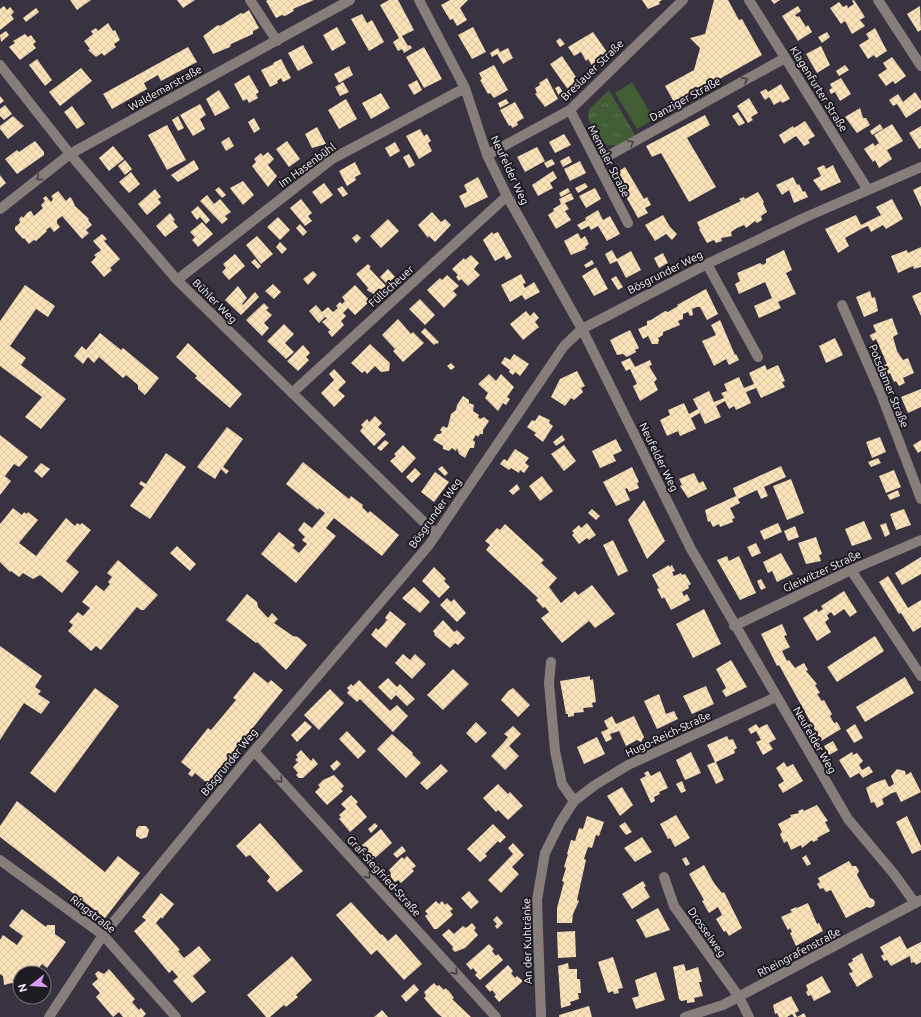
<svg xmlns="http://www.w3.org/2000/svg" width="921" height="1017" viewBox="0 0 921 1017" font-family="Ubuntu,sans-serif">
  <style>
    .grass { fill: #405d34 }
    .park { fill: url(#park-tufts) }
    .building { fill: url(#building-cross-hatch) }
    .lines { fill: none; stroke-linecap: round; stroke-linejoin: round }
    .minor { stroke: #877e7b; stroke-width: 10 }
    .oneway { stroke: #433e41 }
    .labels { text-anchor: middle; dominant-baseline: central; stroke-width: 4; stroke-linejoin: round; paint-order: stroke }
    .street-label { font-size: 11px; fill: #f7f3fc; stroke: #1e1b22 }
  </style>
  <defs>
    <pattern id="park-tufts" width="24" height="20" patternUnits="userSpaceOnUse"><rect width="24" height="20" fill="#405d34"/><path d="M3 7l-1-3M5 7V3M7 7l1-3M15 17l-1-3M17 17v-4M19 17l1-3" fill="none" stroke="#5c7552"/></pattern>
    <pattern id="building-cross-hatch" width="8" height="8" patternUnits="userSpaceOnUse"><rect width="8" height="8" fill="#fbe2b9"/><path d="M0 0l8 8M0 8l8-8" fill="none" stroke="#d8c3a3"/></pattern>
  </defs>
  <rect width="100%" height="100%" fill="#393240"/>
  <path class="grass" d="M632 82 654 119 637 129 615 93Z"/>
  <path class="park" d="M609 90 635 135 616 146 607 145 601 140 588 119 589 109Z"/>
  <path class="building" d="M70 0H91L77 10Z
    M177 0H195L183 8Z
    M268 0H314L293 9 294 11 285 16 282 15 276 18 266 1Z
    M389 0H398L414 30 402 36 408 46 410 45 412 48 404 53 402 49 398 51 393 42 399 38 380 5Z
    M450 0H468L460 8 467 20 457 26 453 19 450 20 441 5Z
    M642 0H662L659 2 660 4 648 9Z
    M714 0H728L739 20 742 19 762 55 675 104 665 86 694 70 700 48 690 38 705 34Z
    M771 0H780L774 4Z
    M854 0 865 17 860 20 865 26 852 34 845 21 841 24 830 8 839 2 843 7 847 5 848 8 854 4 852 1Z
    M4 6 7 10 10 7 14 12 11 15 14 19 0 30V9Z
    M798 6 801 11 795 15 797 17 799 16 806 27 808 25 812 32 798 41 782 16Z
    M920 6 921 30 918 32 907 14Z
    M36 8 39 12 26 22 23 18Z
    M249 10 259 28 253 31V34L231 44 230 47 213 54 203 36 218 25 220 26 241 13 243 14Z
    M362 14 367 23 372 20 384 42 369 51 351 19Z
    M108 23 113 31 115 30 120 40 114 44 116 47 104 56 102 53 96 57 88 50 90 49 84 41 93 34 91 31 96 28 98 31Z
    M337 27 346 43 332 51 323 35Z
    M473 27 486 52 472 59 458 35Z
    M875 28 887 51 876 58 874 55 868 59 859 45 869 39 866 34Z
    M6 31 9 35 1 42 0 35Z
    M593 32 609 55 592 66 588 59 586 61 581 52 574 56 568 47Z
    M827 32 830 37 822 43 818 37Z
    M25 34 28 37 31 35 36 42 33 44 36 48 20 60 9 47 15 43 13 41Z
    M560 38 565 44 560 47 556 41Z
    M303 45 313 63 298 71 288 53Z
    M821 46 830 65 817 73 806 54Z
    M188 47 197 62 161 81 158 75 144 83 147 89 112 109 103 94Z
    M424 47 442 79 424 88 406 57Z
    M498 48 500 52 508 48 513 58 503 64 497 54 492 57 490 53Z
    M562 56 580 83 569 91 550 64Z
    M892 57 906 76 895 84 893 81 886 86 878 75 887 69 883 63Z
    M37 59 52 80 45 86 29 65Z
    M281 59 291 78 283 82 281 78 277 81 278 83 270 87 261 70 274 64 273 63Z
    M494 65 508 90 494 98 490 93 488 94 480 80 482 79 479 73Z
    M845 65 849 70 839 76 836 71Z
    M349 66 353 75 339 83 334 74Z
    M81 68 92 81 60 106 49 92Z
    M249 75 259 92 256 94 258 98 249 103 247 99 243 101 234 84Z
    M547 78 558 99 545 107 535 94 537 93 535 88 540 85 539 83Z
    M841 78 851 94 840 101 835 92 831 94 829 90 832 88 830 84Z
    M417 80 422 90 414 95 408 85Z
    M343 82 349 92 340 96 335 87Z
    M781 84 790 99 782 103 781 101 774 105 769 97 765 100 760 92 766 89 768 92Z
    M559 86 565 95 560 98 555 88Z
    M219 90 230 108 215 116 206 99Z
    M915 92 921 101V108L906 118 897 104 893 106 889 100 898 94 903 102Z
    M381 93 390 108 371 119 362 103Z
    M0 96 4 101 0 104Z
    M749 98 758 113 751 117 753 120 748 123 737 106Z
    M346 99 357 119 339 129 328 110Z
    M506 99 509 103 500 108 498 103Z
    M515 102 524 118 517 122 518 125 512 128 511 125 509 126 500 110Z
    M200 104 206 115 200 119 205 129 193 136 180 115Z
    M5 105 12 114 4 120 0 116V109Z
    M72 106 85 124 77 129 64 112Z
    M860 108 863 118H866L870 125 857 133 845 117Z
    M738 112 745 123 739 126 732 116Z
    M705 115 710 125 687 138 716 187 689 202 661 153 652 157 646 146Z
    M13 116 24 126 8 139 0 129V126Z
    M178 116 184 128 178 131 172 120Z
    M254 118 260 129 254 133 248 122Z
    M805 121 815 136 808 140 810 143 804 146 796 136 784 144 779 135 793 126 794 128Z
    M880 124 883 129 872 135 870 131Z
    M892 124 903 141 887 150 892 159 879 168 875 160 873 162 864 149 873 143 875 146 879 143 874 135Z
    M167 125 186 160 167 170 148 135Z
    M921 126V148L919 149 909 133Z
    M317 127 326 144 312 148 305 134Z
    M420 129 424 136 427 134 431 141 428 143 432 151 419 159 406 136Z
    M564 134 571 145 555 153 549 142Z
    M229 137 234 146 226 151 221 142Z
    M35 141 44 152V155L17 174 5 159 17 150 19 152Z
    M287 141 300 159 289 167 276 149Z
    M395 142 400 151 390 157 385 148Z
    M113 146 124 159 109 171 99 158Z
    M537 147 545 161 525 172 517 157Z
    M268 152 274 159 268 165 277 176 268 187 252 166 256 162 254 159 261 153 263 156Z
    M409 154 415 165 409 168 403 157Z
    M569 156 572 162 563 167 560 161Z
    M552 159 555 164 547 168 544 163Z
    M125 160 132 169 125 175 118 166Z
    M194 160 199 169 178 182 171 175Z
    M580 161 586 173 570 181 564 169Z
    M355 162 361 174 355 177 356 180 347 186 339 171Z
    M824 165 826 169 833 165 841 182 821 191 813 180 821 176 817 168Z
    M625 167 644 199 647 197 651 205 645 208 648 213 638 218 616 179 618 178 616 173Z
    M553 171 557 178 550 183 553 188 538 196 532 185Z
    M131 172 140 184 129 193 119 182Z
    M0 175 6 183 0 188Z
    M478 177 488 197 465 208 459 196 467 192 464 185Z
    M793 177 797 185 799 184 803 192 805 191 808 197 794 203 789 190 782 195 776 185Z
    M243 181 254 195 243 205 230 188Z
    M324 183 333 195 321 204 312 192Z
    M585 183 588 187 578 193 575 188Z
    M342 186 348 194 343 197 337 189Z
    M921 186V207L913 190Z
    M219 187 226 195 222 198 215 190Z
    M568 188 570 192 561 197 559 193Z
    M595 188 601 199 586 208 579 196Z
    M155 189 161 197 158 199 161 203 147 215 138 204Z
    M58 191 66 201 70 197 72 199 75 206 89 219 88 220 92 225 86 230 89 233 82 239 62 216 57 220V223L60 227 54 232 50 227 46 230 47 231 36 241 34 240 29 244 24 238 23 239 15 230V227L20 223 19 219 22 216 23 218 28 212 31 211 34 216 43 208 41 205 45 201 43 198 46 196 51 202 53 199 51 196Z
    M758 192 764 202 763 203 767 212 761 216 762 220 757 223 755 221 746 228 744 225 737 228 731 232 732 236 721 238 722 241 716 243 714 240 707 243 699 229H700L697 222 741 201 739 199 744 197 745 199Z
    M571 193 574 199 565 203 569 209 565 211 571 220 556 229 548 215 554 211 553 209 561 204 559 199Z
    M207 195 214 204 220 199 231 212 225 216 228 219 222 224 200 201Z
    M301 199 312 213 308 216 312 221 305 226 290 208Z
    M892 199 903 219 886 229 883 225 871 232 868 226 863 228 845 238 849 246 838 253 825 229 856 215 861 225 881 215 876 207Z
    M198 206 210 220 206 224 200 217 197 220 191 212Z
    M598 210 603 220 610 216 620 234 607 241 598 226 591 230 589 226 581 230 577 225 586 220 585 218Z
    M432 212 441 222 445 219 451 225 435 242 429 236 428 238 418 225Z
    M170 213 175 220 173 221 178 227 165 237 156 226Z
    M663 215 670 227 677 234 672 240 666 234 655 241 645 225Z
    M278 217 290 230 280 240 267 227Z
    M388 219 399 231 381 248 370 236Z
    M202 222 213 234 198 247 192 240 195 237 190 232Z
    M300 224 307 232 303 236 296 228Z
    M492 232 493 234 498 232 512 257 506 260 504 256 495 261 483 240Z
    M578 233 581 239 585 236 589 244 585 247 586 249 571 255 564 241Z
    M102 234 107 239 104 241 120 259 110 268 112 270 104 277 91 262 96 257 94 255 101 250 93 241Z
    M357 234 361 238 356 243 352 238Z
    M257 236 273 254 261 264 246 245Z
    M280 242 287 249 282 254 276 247Z
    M921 247V267L914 269 913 266 898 273 891 256 907 250 908 253Z
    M612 250 617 259 631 251 641 270 626 278 617 261 610 264 605 254Z
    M784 250 792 270 786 273 796 294 778 302 781 308 759 318 754 306 772 298 765 282 739 294 735 284 740 281 737 273 760 263 763 265 766 263V259Z
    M663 253 668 263 659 268 654 258Z
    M235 254 245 266 229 280 222 272 226 268 223 264Z
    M471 255 479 263 474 269 480 275 468 286 461 279 459 281 456 277 458 275 452 269 464 258 465 260Z
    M255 259 261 266 258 269 251 262Z
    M592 260 594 264 586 268 584 265Z
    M368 264 371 267 369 268 386 286 375 295 367 290 368 288 356 274Z
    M596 267 608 289 594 296 582 276Z
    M388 269 395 277 387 284 380 277Z
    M313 271 317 275 308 285 303 279Z
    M521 274 526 283 523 284 525 288 534 282 540 292 525 300 522 295 510 302 501 285Z
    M447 275 459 286 453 291 457 295 444 308 427 290 440 278 442 280Z
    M616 276 623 287 618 290 611 279Z
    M273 284 281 292 274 299 265 291Z
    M25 285 55 306 48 317 36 309 10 346 26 358 21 365 66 399 41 429 25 417 42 397 0 366V321Z
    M355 285 370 301 355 315 348 308 343 313 346 316 341 321 344 325 332 337 328 332 330 330 322 322 327 318 325 317 319 323 309 311 316 305 322 312 328 307 333 312 338 308 336 306 340 302 342 304 345 301 342 297Z
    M238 286 247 298 242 304 243 305 255 292 259 297 241 315 225 300Z
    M706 289 718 314 707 320 700 307H697L692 309 693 315 690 316 688 312 683 314V319L678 321 680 325 663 332V335L658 338 659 340 658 344H652L648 336 643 339 638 329 647 325V321L651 320 665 311 668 312 678 306 677 305Z
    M870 291 872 298 875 297 878 311 864 317 856 297Z
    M921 292V316L912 296Z
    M420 299 435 315 425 325 409 309Z
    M264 303 269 308 266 310 272 315 264 323 269 328 262 336 246 320Z
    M526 311 530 316 534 312 539 318 535 322 539 327 523 340 510 324Z
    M892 318 898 334 893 337 897 351 903 360 908 358 914 373 903 378 905 383 899 386 896 381 894 382 890 373 886 375 882 366 887 364 876 339 873 341 870 336V335L876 332 873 325Z
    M398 319 411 334 413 332 424 343 403 362 393 351 395 349 382 335Z
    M720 320 735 355 736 354 739 360 729 365 726 359 714 366 702 341 716 335 711 325Z
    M284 324 294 334 285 343 294 352 286 359 267 341Z
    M425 328 439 342 437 344 436 343 434 345 421 332Z
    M630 330 639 348 635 350 636 352 627 357 623 354 617 355 610 340Z
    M100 333 121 350 123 348 159 378 145 395 138 389V385L126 375 123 378 99 357 94 363 88 357 83 364 74 356 82 346 86 350Z
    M835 338 843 355 826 363 819 346Z
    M188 343 242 394 230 408 195 378 197 376 176 357Z
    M370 344 390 363 389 371 381 372 375 366 367 374 365 371 362 373 351 363Z
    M303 345 310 353 306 357 309 360 298 371 287 361Z
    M514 354 529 364 520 376 515 372 513 375 509 372 510 370 501 363 505 357 510 360Z
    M630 358 635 367 650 360 652 365 649 366 657 379 654 382 658 390 640 401 633 386 637 384 630 369 626 371 621 362Z
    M451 363 455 367 451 370 447 366Z
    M765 365 767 370 778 365 785 381 782 382 785 387 761 398 756 388 746 392 751 403 736 410 734 406 729 409 725 401 716 406 721 417 705 424 700 413 691 418 696 429 680 436 678 431 667 436 660 420 670 415 668 410 684 403 689 414 698 409 693 399 709 391 714 402 724 398 721 393 727 391 724 384 739 377 744 388 754 384 749 373Z
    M334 369 346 382 338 390 345 396 334 407 321 393 334 380 329 374Z
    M577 371 585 386 581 388 583 392 574 400 571 398 565 406 551 397 560 379Z
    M489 374 496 381 501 374 514 387 507 397 510 399 506 405 503 403 498 411 485 398 488 393 478 384Z
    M921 389V407L908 413 901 397Z
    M463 396 469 400V403L474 405 473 411 479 415 478 417 480 419 484 417 489 421 483 430V434H480L478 437 476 435 473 440 475 442 474 448H470L465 458 459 454 457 448 456 451 452 448 449 451 443 449V446L433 440 437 434H440L442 432 440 430 443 426 447 428 448 426 451 414 456 410 457 405Z
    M539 415 550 420 549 423 553 426 543 442 534 435 536 433 527 427 532 420 535 421Z
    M375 416 382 423 378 427 386 434 374 446 360 431 363 427 361 425 367 419 369 422Z
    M227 427 243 439 223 467 229 471 226 474 221 469 215 479 197 467Z
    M0 435 28 457 19 467 14 464 5 476 11 481 0 495Z
    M562 435 565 440 556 446 553 442Z
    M880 437 886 452 872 458 866 442Z
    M616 439 622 451 613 455 616 461 600 468 592 451Z
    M385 440 389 443 381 451 377 448Z
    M921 440V451L918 453 913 445Z
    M403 445 416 458 402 473 390 461 396 456 394 454Z
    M564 445 576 461 564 471 551 454Z
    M515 449 529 458 525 463 529 466 524 473 520 470 519 473 511 468 509 470 500 464 504 459 507 461Z
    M166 453 186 467 150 519 130 506 144 487 139 484 141 481 146 484Z
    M878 458 881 463 871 467 868 462Z
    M303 462 349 499 351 496 363 505 362 507 368 513 370 511 399 535 382 556 334 518 326 528 336 536 296 583 261 554 279 532 295 545 293 548 299 553 307 544 302 540 305 537 298 530 304 522 312 528 325 513 319 508 318 510 286 484Z
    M41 463 50 469 42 478 34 471Z
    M442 466 448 473 445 476 438 469Z
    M781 466 786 477 764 487 768 496 761 499 757 490 738 499 740 503 730 508 735 518 732 519 733 522 720 527 719 524 713 527 710 521 708 522 705 510 736 496 733 488Z
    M632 467 639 482 637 483 639 488 629 492 627 488 625 489 630 500 616 506 603 482Z
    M415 468 421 474 412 483 406 477Z
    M894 470 901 487 886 493 879 476Z
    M435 472 449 482 434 502 421 492Z
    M694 473 699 483 703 481 707 489 688 498 680 486 682 485 679 479Z
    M542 476 553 491 540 501 529 486Z
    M791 479 804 513 787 520 773 486Z
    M517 484 520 489 513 495 509 491Z
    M898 490 900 496 890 500 887 495Z
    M644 500 665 541 647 559 628 520Z
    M13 508 22 515 24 512 27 514 28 512 38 520 19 543 36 556 66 518 75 526 77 523 80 525 82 523 91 530 66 561 79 572 62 593 40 575 33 579 23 573 19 577 11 571 10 572 0 562V524Z
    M592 509 600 516 596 520 588 513Z
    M904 509 911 525 896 530 890 514Z
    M864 521 872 539 852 546 845 529Z
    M587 523 596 535 589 540 587 538 579 544 572 535 574 533 572 531 579 525 581 528Z
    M778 523 782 532 764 540 760 531Z
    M886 523 890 534 885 537 880 525Z
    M505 524 544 560 541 563 557 578 549 587 561 603 575 591 578 595 592 585 615 614 595 628 589 621 562 643 541 618 549 612 545 607 543 608 536 600 538 598 486 550 490 545 485 541 497 528 500 530Z
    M795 526 799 537 788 541 784 531Z
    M816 537 822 554 819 555 821 561 806 564 798 543Z
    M613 540 628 571 618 576 603 545Z
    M756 543 761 553 752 557 747 547Z
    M177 546 196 564 190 571 170 553Z
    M781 553 793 574 777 582 772 571 768 573 763 562Z
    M727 556 729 561 739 556 756 593 740 600 717 560Z
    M921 557V574L902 585 895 573Z
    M118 560 158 595 144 610H141L137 607 101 650 96 646 91 651 68 631 73 625 69 622 78 612 83 616 90 608 82 602 96 585 104 591 110 584 108 582 112 577 107 573Z
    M669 565V567L672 565 675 571 672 572 674 576 681 573 682 575 685 574 691 584 688 586 689 588 682 592 684 596 687 594 690 600 671 610 664 597 662 599 657 589 659 588 652 575Z
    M434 567 446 579 444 581 450 587 439 598 422 581Z
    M888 576 908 608 921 600V627L913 632 901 613 899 614 879 582Z
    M761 579 766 588 761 590 757 581Z
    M414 587 430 602 420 613 402 598Z
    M844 591 857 612 850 617 844 609 834 616 831 612 827 615 829 619 825 622 831 632 817 641 803 618 817 609 818 612 823 609 821 606Z
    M247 594 257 602 258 607 268 618 272 613 278 619 274 623 293 636 298 637 307 645 286 670 257 642 256 643 226 620Z
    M447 598 451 602 454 599 466 613 457 622 440 605Z
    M704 609 721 644 693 658 676 624Z
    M390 611 406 624 386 648 371 635 376 628 378 630 383 625 387 620 385 618Z
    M443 620 454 632 457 630 465 638 458 645 455 643 450 648 434 635 435 634 433 631Z
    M782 624 787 635 784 636 790 647 782 651 787 661 789 660 795 668 804 663 808 670 806 671 817 684 815 685 820 693 817 694 822 701 824 700 832 714 830 716 834 723 837 722 841 729 821 741 779 665 777 666 761 634Z
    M875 636 884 651 837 682 827 667Z
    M0 646 42 676 35 687 41 691 38 694 50 702 41 714 24 703 0 740Z
    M403 654 410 660 415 654 426 664 412 679 395 663Z
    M731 660 747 687 726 697 722 691 726 688 716 669Z
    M453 669 469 684 443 710 427 695Z
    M254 672 268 683 271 680 283 690 208 784 195 773 192 777 188 774 191 770 181 762 208 728 211 730 236 700 233 698Z
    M590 676V680L593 679 596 702 592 703 593 707 583 708 584 712 574 713V716L568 717V714H566L560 681Z
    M905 677 914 693 865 722 856 707Z
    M388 678 397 687 400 684 415 699 407 706 396 695 391 700 378 687Z
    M359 680 390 711 397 705 408 716 393 732 360 699 357 702 347 693 349 690 347 688 351 684 353 686Z
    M706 686 714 704 692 714 683 696Z
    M95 688 119 706 55 793 30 773Z
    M513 688 530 705 518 717 501 700 508 691Z
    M330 689 344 703 319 730 304 715Z
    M659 694 666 714 674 711 678 719 657 729 644 701Z
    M612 716 616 724 634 716 644 737 641 742 637 740 626 746 619 731 610 734 612 739 606 742 601 732 608 729 604 721Z
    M305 721 312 727 297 742 291 735Z
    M476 722 487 733 476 743 466 733Z
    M756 724 759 728 767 724 776 739 769 743 773 749 763 755 756 742 761 740 756 731 751 734 748 729Z
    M855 724 863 738 854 743 846 730Z
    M513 726 521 734 509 746 519 756 505 770 491 756 504 742 508 737 504 734Z
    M347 731 366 751 358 759 339 739Z
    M392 734 413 753 412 754 421 763 406 778 377 749Z
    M727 736 729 740 733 739 737 748 734 750 735 753 716 762 724 780 716 784 707 765 715 762 707 745Z
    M597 737 605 754 584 764 577 747Z
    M833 741 838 750 829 755 824 746Z
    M301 750 311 761 313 758 318 764 303 778H299L296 775 298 773 293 767 298 762 295 760 298 757 296 755Z
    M691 752 701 773 685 780 676 760Z
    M852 752 853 755 857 753 863 761 859 765 862 770 869 766 873 772 863 778 859 773 850 778 839 760Z
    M337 760 341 764 334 771 330 766Z
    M784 762 787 767 793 764 803 781 783 793 778 785 784 781 776 768Z
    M441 764 448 771 427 790 420 783Z
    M897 769 905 771 906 775 911 772 921 792 901 802 896 792 892 793 882 799 884 804 877 808 874 802 871 803 866 788 872 784 885 779 889 787 894 784 891 776Z
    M648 771 651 776 660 771 668 788 659 792 660 794 654 797 655 801 651 803 640 779 646 776 644 773Z
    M334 775 344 786 341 789 343 791 327 805 315 792 320 787 318 785 323 780Z
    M682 781 686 791 681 793 676 784Z
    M498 784 508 794 510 792 523 806 508 820 498 810 496 812 483 798Z
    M622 787 633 805 620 816 607 796Z
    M351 795 358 802 356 804 367 817 350 832 339 819 341 817 339 815 346 809 341 804Z
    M17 801 105 872 118 856 140 873 105 918 0 837V826Z
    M817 805 828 821 825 822 830 831 817 838 818 840 813 842 812 840 802 848 801 845 791 850 787 841 784 843 780 834 782 832 778 824 791 817 790 815 799 813 798 811 803 809 804 811Z
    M676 815 690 838 675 847 670 838 668 839 660 824Z
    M587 816 604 822 599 836 596 835 592 848 588 847 584 859 586 860 577 900 579 901 573 914 572 923H557V908L564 882 562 881 566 868 564 867 568 854H567L571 840 575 841 579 828 583 829Z
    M907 816 921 846V850L912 854 896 822Z
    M625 822 632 832 626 835 619 826Z
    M260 823 303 871 277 892 267 881 270 877 250 855 246 857 236 846Z
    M375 823 378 826 371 833 368 829Z
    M493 824 506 837 500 843 498 841 485 854 487 856 480 862 467 849Z
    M139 826H146L149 830 147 837 141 839 136 836V830Z
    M381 829 392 843 375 858 368 855 362 845Z
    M642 837 652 852 635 862 624 848Z
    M513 843 524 855 512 867 519 874 501 893 488 880 513 854 508 848Z
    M402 846 406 851 397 858 393 854Z
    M806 855 811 864 807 866 802 858Z
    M407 856 416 866 412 869 414 871 401 883 398 880 395 882 389 875 391 873 389 870 402 857 404 859Z
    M686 857 690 864 686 866 682 859Z
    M849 861 852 866H856L859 871 857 875 870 898 873 899 875 902 874 906 870 908 867 907 846 918 831 890 826 892 823 888 820 889 817 884 820 882 818 878Z
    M704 865 714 883 722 893 724 892 742 928 729 936 726 931 724 932 716 919 722 915 718 907 709 913 702 901 704 900 689 874Z
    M643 881 646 886 644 887 650 897 632 909 622 894Z
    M469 891 479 902 471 909 461 898Z
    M161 893 174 904 162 919 161 917 156 923 180 950 178 951 184 958 199 946 211 960 193 976 206 992 192 1003 173 981 178 977 172 970 169 973 134 931 146 920 142 917Z
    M436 901 439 904 442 901 445 905 447 903 453 909 450 911 453 915 437 929H434L425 916 428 914 425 911Z
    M351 902 381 935 382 934 388 941 396 934 422 964 404 980 377 950 371 955 336 915Z
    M808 903 817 924 819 923 823 931 796 946 790 933 792 932 790 928 788 930 781 917 792 912 790 910 796 907 797 908Z
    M658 908 670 930 646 938 636 920Z
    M22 909 46 927 47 925H55V934L66 942 47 968 42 964 35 973H20V988L12 983 4 985 3 976 0 974V940L3 935 17 945 23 936 9 926Z
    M497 916 503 923 497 929 495 926 497 924 493 920Z
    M472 923 476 928 474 930 478 935 465 948 455 952 452 949 453 947 442 935 449 929 454 934 463 926 466 928Z
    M575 931 576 957 558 958 557 932Z
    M900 936 907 949 921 942V962L916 965 914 962 911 963 910 956 891 966 887 960 884 961 881 956 884 954 880 947Z
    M489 944 494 949 492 951 496 956 498 954 503 960 480 980 475 975 477 973 473 968 471 970 466 964Z
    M862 953 873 977 857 987 849 973 853 972 848 964 853 961 852 959Z
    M292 956 312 980 296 995 298 997 286 1007 284 1005 270 1017H266L247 995Z
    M613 957 623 988 618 989 619 993 614 994 613 991 608 993 598 962Z
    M568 963 569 969H577V979H580L581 993H578L579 999 570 1002 571 1005 561 1008 558 966Z
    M684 964 686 971 698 967 702 982H699L703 996 694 998 695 1002 687 1003V1000L681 1001 679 999 673 967Z
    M508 965 513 971 511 973 515 978 517 976 523 981 499 1002 494 996 496 995 492 990 490 992 485 986Z
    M109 969 135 999 132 1002 139 1010 141 1008 146 1014 143 1017H123L119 1012 113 1017 96 997 100 993 92 984 98 979 95 974 98 971 104 974Z
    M656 972 665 1000 636 1009 632 998 639 996 635 980Z
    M822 976 831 992 814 1001 811 995 808 996 806 992 808 990 806 985Z
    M434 983 437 986 439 985 444 990 445 988 449 991 454 998 452 999 471 1017H442L437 1013 424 998 426 996 424 992Z
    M414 984 419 990 406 1002 401 996Z
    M791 996 799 1011 795 1013 797 1017 804 1013 806 1017H794L792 1014 787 1017H779L777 1013 775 1014 773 1005Z
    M589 1006 592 1017H559V1015Z
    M382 1010 388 1017H374Z"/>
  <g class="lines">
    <path class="minor" d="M250 0 277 41
      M419 0 465 88 487 155 507 196 582 329 691 549 848 819 894 874 915 903
      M749 0 868 190
      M878 0 921 66
      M0 65 70 154 177 280 436 534
      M570 110 628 223
      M487 155 570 110 683 0
      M597 162 785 58
      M0 209 70 154 350 0
      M707 264 758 357
      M177 280 332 159 465 88
      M842 305 881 394 921 499
      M292 393 507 196
      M851 570 921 676
      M734 626 851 570 921 540
      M551 662 549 683 555 751 562 784 574 801
      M254 751 496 1017
      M0 860 103 935 176 1017
      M664 877 674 906 739 997 749 1017
      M49 1017 103 935 254 751 429 545 564 346 582 329 707 264 806 217 921 167
      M541 1017 537 900 545 853 560 823 574 801 595 785 628 765 776 697
      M685 1017 723 1005 921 900"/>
  </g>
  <defs><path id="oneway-chevron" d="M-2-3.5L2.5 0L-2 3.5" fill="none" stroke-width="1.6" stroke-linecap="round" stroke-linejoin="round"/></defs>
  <g class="oneway">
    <use href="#oneway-chevron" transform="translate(745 80) rotate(-29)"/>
    <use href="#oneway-chevron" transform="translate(631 143) rotate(-29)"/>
    <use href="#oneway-chevron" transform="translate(39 178) rotate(142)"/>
    <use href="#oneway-chevron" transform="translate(280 780) rotate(48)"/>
    <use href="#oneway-chevron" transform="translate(368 876) rotate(48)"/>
    <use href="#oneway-chevron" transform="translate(455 972) rotate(48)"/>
  </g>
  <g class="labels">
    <g class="street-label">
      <text transform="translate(592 70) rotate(-44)">Breslauer Straße</text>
      <text transform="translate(165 88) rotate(-29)">Waldemarstraße</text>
      <text transform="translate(819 89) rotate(58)">Klagenfurter Straße</text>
      <text transform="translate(685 99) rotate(-29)">Danziger Straße</text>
      <text transform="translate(609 161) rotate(63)">Memeler Straße</text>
      <text transform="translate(307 165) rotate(-36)">Im Hasenbühl</text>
      <text transform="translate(510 170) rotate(65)">Neufelder Weg</text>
      <text transform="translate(665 272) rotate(-27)">Bösgrunder Weg</text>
      <text transform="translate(391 286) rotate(-42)">Füllscheuer</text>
      <text transform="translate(215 301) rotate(45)">Bühler Weg</text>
      <text transform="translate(889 386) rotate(68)">Potsdamer Straße</text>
      <text transform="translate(659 457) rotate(64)">Neufelder Weg</text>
      <text transform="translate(435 513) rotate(-55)">Bösgrunder Weg</text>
      <text transform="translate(822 571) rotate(-25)">Gleiwitzer Straße</text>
      <text transform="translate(668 734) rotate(-25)">Hugo-Reich-Straße</text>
      <text transform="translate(815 740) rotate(60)">Neufelder Weg</text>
      <text transform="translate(229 762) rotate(-51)">Bösgrunder Weg</text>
      <text transform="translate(384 876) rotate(48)">Graf-Siegfried-Straße</text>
      <text transform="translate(93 914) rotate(38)">Ringstraße</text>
      <text transform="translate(707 932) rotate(55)">Drosselweg</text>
      <text transform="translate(527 941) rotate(-91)">An der Kuhtränke</text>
      <text transform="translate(799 952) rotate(-28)">Rheingrafenstraße</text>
    </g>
  </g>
  <g transform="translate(32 985) rotate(253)"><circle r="19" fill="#1e1b22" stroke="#757179"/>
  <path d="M0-3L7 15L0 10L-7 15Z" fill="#da9af6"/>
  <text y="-6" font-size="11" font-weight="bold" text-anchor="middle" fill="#f7f3fc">N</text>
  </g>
</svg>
